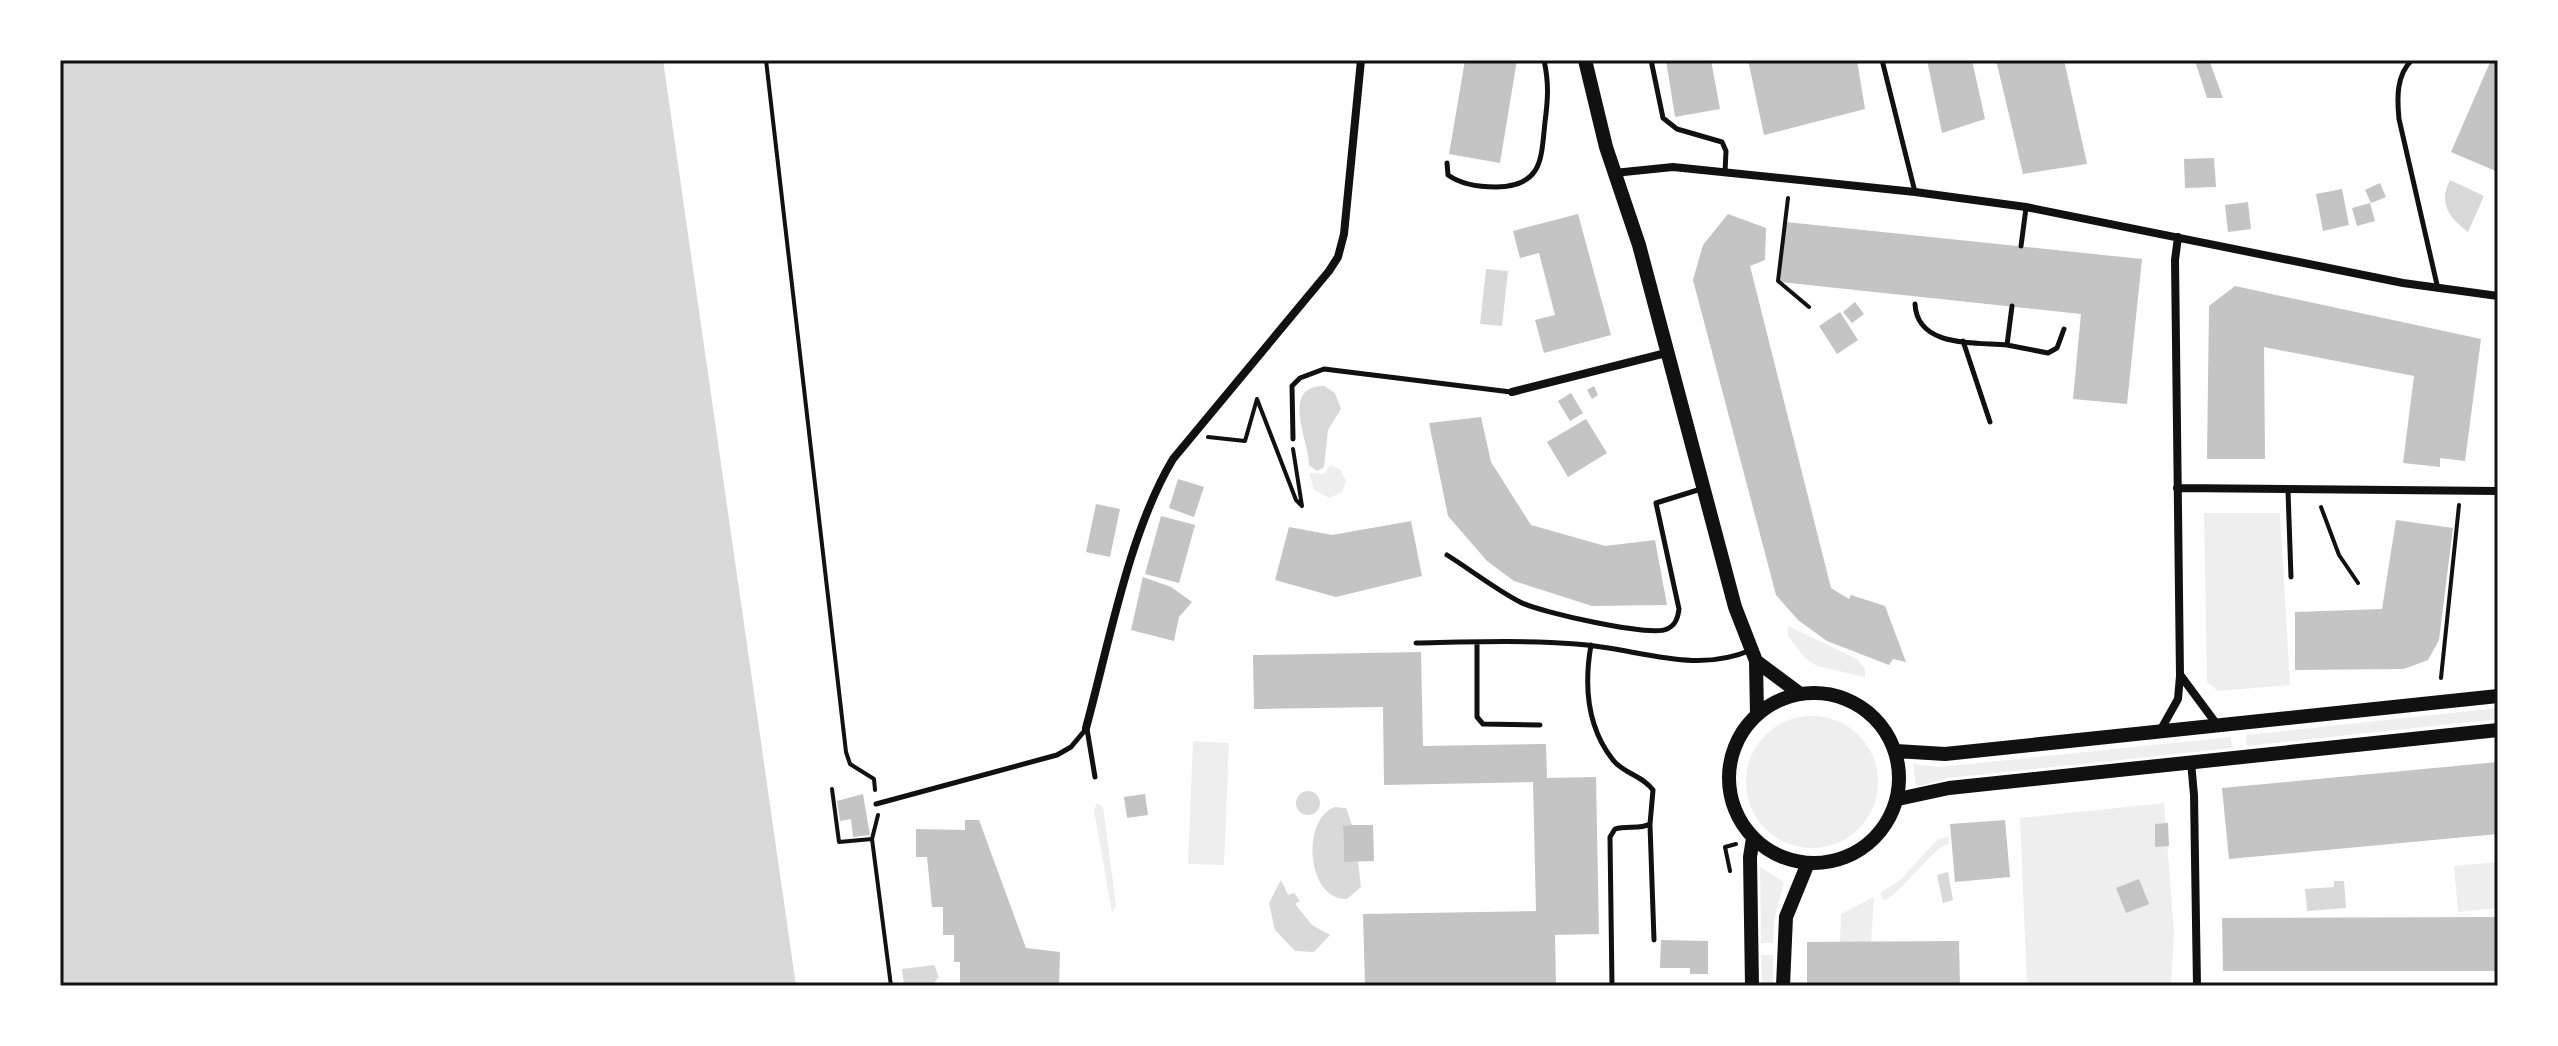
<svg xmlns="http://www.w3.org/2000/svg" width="2558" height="1046" viewBox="0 0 2558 1046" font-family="Karla,sans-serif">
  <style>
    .green { fill: #eee }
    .water { fill: #d9d9d9 }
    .building { fill: #c4c4c4 }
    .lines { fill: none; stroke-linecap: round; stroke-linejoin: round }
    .path { stroke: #111; stroke-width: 4 }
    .service { stroke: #111; stroke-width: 5 }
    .minor { stroke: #111; stroke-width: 8 }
    .secondary { stroke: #111; stroke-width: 14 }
    .neatline { fill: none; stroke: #111; stroke-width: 3 }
  </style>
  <rect width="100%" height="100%" fill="#fff"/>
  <path class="green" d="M1330 465 1341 470 1346 481 1342 492 1329 498 1314 490 1309 473 1324 474Z
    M2204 513H2280L2290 685 2218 691 2207 682Z
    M1788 626 1857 659 1865 669V677L1817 666 1805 658 1788 636Z
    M2498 708V719L2247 746 2246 735Z
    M1746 782a66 66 0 1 1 132 0a66 66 0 1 1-132 0Z
    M2231 737 2232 748 1948 778 1916 787 1913 764 1940 767Z
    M1193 741 1229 743 1224 865 1188 864Z
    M1097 803 1103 807 1116 905 1112 913 1094 810Z
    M2164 803 2174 932 2171 986H2027L2020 818Z
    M1949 837V844C1933 846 1905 890 1884 901L1880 893 1900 880 1938 839Z
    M2498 862V908L2458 912 2454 866Z
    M1760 867 1784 882 1774 920 1773 943H1761Z
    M1874 897 1871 942H1840L1841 914Z
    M1761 955H1773V986H1762Z"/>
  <path class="water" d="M60 60H663L796 986H60Z
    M2450 180 2484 196 2468 232C2449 218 2438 203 2450 180Z
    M1486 269 1508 271 1502 326 1480 324Z
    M1324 386 1335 393 1341 409 1328 430 1324 467 1317 471 1309 465C1310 443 1279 386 1324 386Z
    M1296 803a12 12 0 1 1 24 0a12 12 0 1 1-24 0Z
    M1335 807 1346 808 1352 825 1343 826 1344 861 1358 862 1361 887 1347 899C1306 900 1301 819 1335 807Z
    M1948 872 1953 900 1943 903 1937 875Z
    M1281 880 1288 895 1294 893 1300 901 1295 904 1312 925 1330 935 1314 952 1295 951 1275 930 1269 903Z
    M2334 881H2344L2346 908 2307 911 2305 889 2334 887Z
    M934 965 939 977 931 986H904L902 969Z"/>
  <path class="building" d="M1465 60H1517L1500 163 1449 154Z
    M1666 60H1711L1720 109 1675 117Z
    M1748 60H1857L1865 109 1764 135Z
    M1927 60H1972L1985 119 1942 133Z
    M1996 60H2064L2087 164 2023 174Z
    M2209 60 2223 98H2207L2195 61Z
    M2491 60H2498V172L2451 152Z
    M2214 158 2216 187 2185 188 2184 159Z
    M2380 183 2386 197 2371 203 2365 190Z
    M2342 189 2349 225 2323 231 2316 194Z
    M2248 202 2251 229 2228 232 2225 205Z
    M2370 203 2375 221 2357 226 2352 208Z
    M1578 214 1611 335 1544 353 1535 320 1555 315 1539 253 1520 258 1513 231Z
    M1728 214 1766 228 1765 260 1750 266 1831 588 1849 599 1851 595 1885 606 1906 662 1893 659 1889 665 1827 641 1798 620 1776 595 1693 280 1703 245Z
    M1786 222 2142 259 2127 404 2073 399 2081 314 1780 282Z
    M2235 286 2481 339 2465 461 2440 458V467L2403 463 2414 376 2264 347 2265 459H2207L2209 306Z
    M1855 302 1864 314 1852 323 1843 312Z
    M1840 312 1858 340 1837 354 1819 326Z
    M1594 386 1598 395 1592 399 1587 390Z
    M1571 393 1583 413 1570 421 1558 401Z
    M1481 417 1491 462 1531 525 1605 546 1655 540 1667 605 1592 606 1514 581 1487 561 1448 516 1429 423Z
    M1586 419 1607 453 1568 477 1547 442Z
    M1178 479 1204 487 1194 517 1169 508Z
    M1096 504 1120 509 1110 557 1086 552Z
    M1161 516 1195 525 1179 583 1145 574Z
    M2396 520 2453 528 2439 640 2428 660 2404 669 2295 670V612L2382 609Z
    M1411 521 1422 576 1336 597 1275 580 1289 527 1332 535Z
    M1143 577 1171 587 1192 602 1179 617 1174 641 1131 630Z
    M1421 652 1423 746 1546 744 1547 778 1596 777 1599 934 1555 935 1556 985 1365 986 1363 914 1536 911 1533 782 1384 785 1383 707 1254 709 1253 655Z
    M2498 762V834L2229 859 2222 788Z
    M863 794 870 835 853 837 851 819 840 821 837 801Z
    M1145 794 1148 815 1127 818 1124 797Z
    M965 820H979L1026 948 1060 952 1059 986 960 985V962H954V935H943V907H932L927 857H916V829L965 830Z
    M2005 820 2010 877 1955 882 1950 824Z
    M2168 823 2169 846 2155 847V824Z
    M1352 825H1373L1374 861 1344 862 1343 826Z
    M2139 879 2149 904 2126 913 2116 888Z
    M2498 917V971H2223L2222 918Z
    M1661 940 1708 941V974H1690V968H1660Z
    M1959 941 1960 986H1807V942Z"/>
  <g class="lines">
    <path class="path" d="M766 60 846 752 850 764 874 779 875 790
      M1788 198 1778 281 1809 307
      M1208 437 1245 441 1257 399 1296 500 1302 506 1293 449
      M2321 507 2339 555 2358 583
      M2441 678 2459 505
      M832 789 839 842 872 839
      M878 815 872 839 891 986
      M1730 871 1725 847 1736 844"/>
    <path class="service" d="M1651 60 1663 118 1677 129 1722 142 1726 151 1725 172
      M1882 60 1915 192
      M2412 60C2396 75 2397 99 2399 119L2438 289
      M1447 163 1448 175C1462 185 1479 187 1496 187 1543 186 1541 159 1545 122 1548 99 1549 83 1544 60
      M2021 246 2026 208
      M1915 304C1917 348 1976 342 2007 345L2012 306
      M1963 341 1990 422
      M2007 345 2048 353 2057 348 2064 329
      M1293 439 1292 386 1300 378 1324 369 1511 392
      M2288 491 2291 577
      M1447 555C1471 570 1495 589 1520 602 1539 612 1650 637 1667 629 1676 625 1678 617 1679 609L1656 503 1701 489
      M1477 642V717L1483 724 1540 725
      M1416 643C1469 642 1523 640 1576 644 1637 648 1694 675 1751 650
      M1591 645C1584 685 1587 727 1613 760 1624 774 1642 775 1653 790L1650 824C1639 830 1627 825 1615 829L1610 837 1612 986
      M1087 729 1095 777
      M876 804 1057 755 1071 747 1086 729
      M1650 825 1654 940"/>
    <path class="minor" d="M1614 173 1673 167 1915 192 2026 207 2403 283 2498 296
      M1512 392 1666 353
      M2177 488 2498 491
      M2181 676 2218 726
      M1086 728C1109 644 1129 532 1173 459L1329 271 1338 257 1344 234 1361 60
      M2160 731 2178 699 2180 676 2175 260 2178 237
      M2191 762 2194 795 2197 986"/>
    <path class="secondary" d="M1585 60 1606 147 1639 245 1735 607 1756 661 1799 693
      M1756 661 1757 714
      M1729 778a85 85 0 1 1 170 0a85 85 0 1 1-170 0Z
      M1896 751 1945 754 2498 696
      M1898 799 1949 788 2498 730
      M1752 986 1750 857 1753 838
      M1783 986 1786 917 1808 863"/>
  </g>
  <rect width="2558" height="1046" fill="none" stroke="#ffffff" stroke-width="124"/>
  <rect x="62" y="62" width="2434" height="922" class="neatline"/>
</svg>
